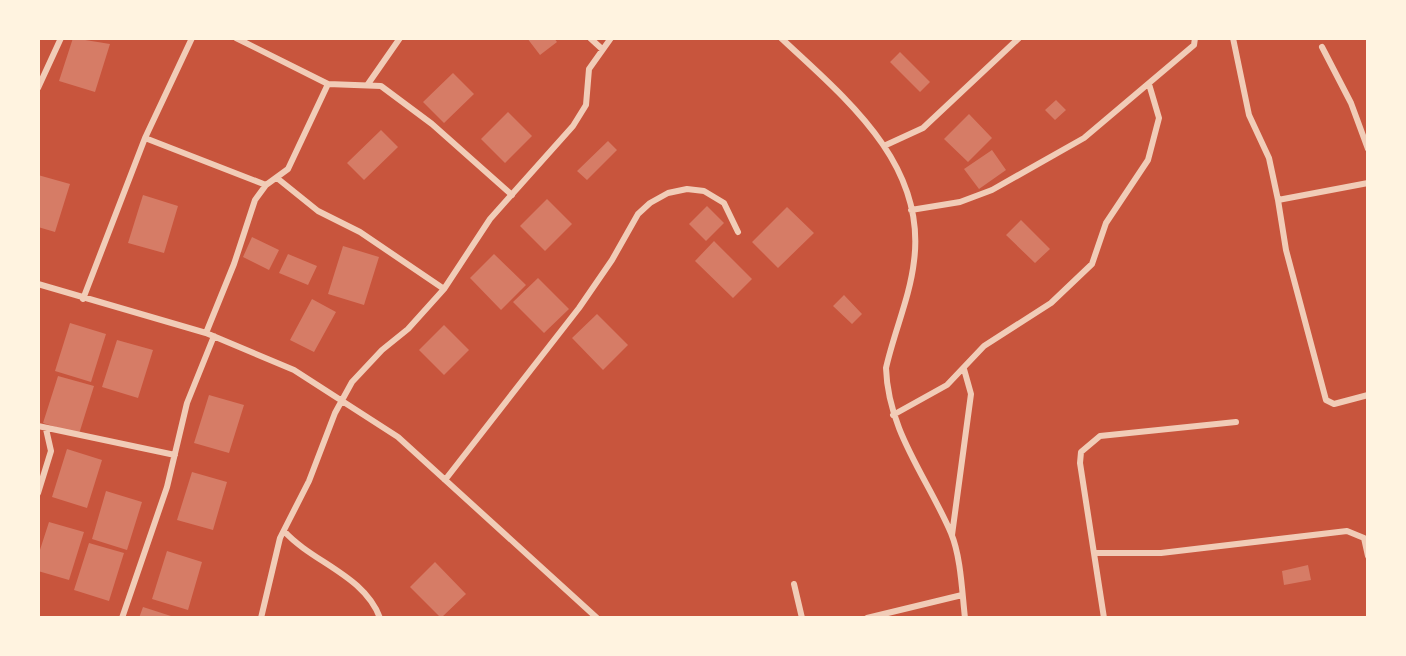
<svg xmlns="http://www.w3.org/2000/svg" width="1406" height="656" viewBox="0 0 1406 656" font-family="Overpass,sans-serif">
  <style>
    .building { fill: #d67c66 }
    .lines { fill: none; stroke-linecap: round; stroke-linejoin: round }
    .minor { stroke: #f1ccb7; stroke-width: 6 }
  </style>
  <rect width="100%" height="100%" fill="#c8553d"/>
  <path class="building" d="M73 38 110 44 95 92 59 81Z
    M527 38H554L557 42 540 55Z
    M900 52 930 82 920 92 890 62Z
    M453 73 474 94 444 123 423 102Z
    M1056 100 1066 110 1055 120 1045 110Z
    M508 112 532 136 505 163 481 139Z
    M969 114 992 138 968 162 944 139Z
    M381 130 398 147 364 180 347 163Z
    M608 141 617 150 587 180 577 171Z
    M992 150 1006 170 979 189 964 169Z
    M38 175 70 184 55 232 38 227Z
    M143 195 178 206 164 253 128 243Z
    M547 199 572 224 545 251 520 226Z
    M707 206 724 223 706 241 689 224Z
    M787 207 814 233 778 268 752 242Z
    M1021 220 1050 249 1035 263 1006 235Z
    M252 237 279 250 269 270 243 257Z
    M714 241 752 279 733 298 695 261Z
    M343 246 379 257 364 305 328 294Z
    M288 254 317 266 308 285 279 273Z
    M494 254 526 285 501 310 470 278Z
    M538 278 569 309 544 333 513 302Z
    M844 295 862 314 852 324 833 306Z
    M312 299 336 312 314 352 290 340Z
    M597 314 628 345 603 370 572 338Z
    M70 323 106 334 91 382 55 371Z
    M444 325 469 350 444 375 419 350Z
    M117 340 153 350 138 398 102 387Z
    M58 376 94 386 79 434 43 423Z
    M209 395 244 405 229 453 194 443Z
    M67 449 102 460 87 508 52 497Z
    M192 472 227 482 213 530 177 520Z
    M106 491 142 502 127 550 92 539Z
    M49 522 84 532 69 580 38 571V556Z
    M89 543 124 553 109 601 74 590Z
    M167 551 202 562 188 610 152 599Z
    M435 562 466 594 441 618 410 587Z
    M1308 565 1311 580 1284 585 1282 571Z
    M143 607 174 617V618H139Z"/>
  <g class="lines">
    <path class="minor" d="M236 38 328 84 381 86 432 124 512 195
      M590 38 602 49
      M781 38C844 97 927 163 914 261 910 297 894 332 886 368 888 431 927 477 951 533 961 557 962 592 965 618
      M1233 38 1249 115 1269 158 1278 200
      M1322 47 1351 103 1368 149
      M368 84 400 38
      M38 88 61 38
      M145 138 266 185
      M886 145 923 128 1019 38
      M277 178 318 211 360 232 444 289
      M1368 183 1278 200 1286 250 1326 400 1334 404 1368 395
      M911 210 960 202 992 190 1084 138 1194 45 1195 38
      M38 284 206 333 294 370 398 437 597 618
      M83 299 145 138 192 38
      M206 333 234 264 255 200 266 185 288 169 328 84
      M893 415 947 385 984 346 1051 303 1092 264 1106 223 1148 160 1159 118 1149 84
      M38 426 175 455
      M445 480 579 308 612 260 638 214 650 203 668 193 687 189 704 191 724 203 738 232
      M38 493 51 451 46 429
      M284 531C313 563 364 575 380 618
      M952 535 971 394 964 369
      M1094 553H1161L1347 531 1364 538 1368 556
      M794 584 802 618
      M122 618 167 487 187 403 214 336
      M261 618 280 538 309 481 335 413 352 382 382 350 408 329 444 289 490 219 573 126 586 105 589 69 611 38
      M867 618 962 595
      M1104 618 1080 463 1081 452 1100 436 1236 422"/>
  </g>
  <rect width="1406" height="656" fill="none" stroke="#fff3e0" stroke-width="80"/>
</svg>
